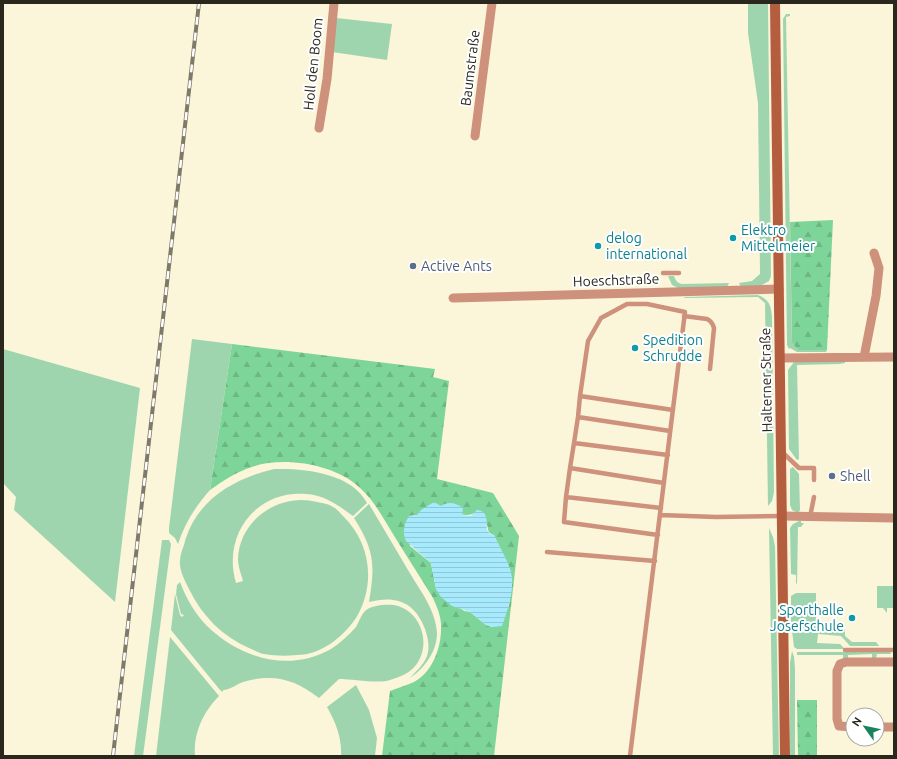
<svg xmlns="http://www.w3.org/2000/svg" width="897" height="759" viewBox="0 0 897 759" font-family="Ubuntu,sans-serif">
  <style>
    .green { fill: #9fd5ae }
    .forest { fill: url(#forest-firs); fill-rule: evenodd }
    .water { fill: url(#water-rules) }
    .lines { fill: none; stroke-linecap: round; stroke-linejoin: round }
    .lane { stroke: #ce917c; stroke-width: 4.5 }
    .street { stroke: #ce917c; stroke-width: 9 }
    .secondary { stroke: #b55e3f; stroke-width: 10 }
    .rail-casing { stroke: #7e7968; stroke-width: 4 }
    .rail { stroke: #fff; stroke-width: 2.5; stroke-dasharray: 8; stroke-linecap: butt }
    .culture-dot { fill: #0f9aa8; stroke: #fff; stroke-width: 1.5 }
    .service-dot { fill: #5c6f8a; stroke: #fff; stroke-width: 1.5 }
    .labels { text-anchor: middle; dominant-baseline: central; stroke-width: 4; stroke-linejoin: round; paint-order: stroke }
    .street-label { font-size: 14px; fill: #2a271d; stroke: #fff }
    .culture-label { font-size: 14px; fill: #0d838f; stroke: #fff; text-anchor: start }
    .service-label { font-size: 14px; fill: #4e5e75; stroke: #fff; text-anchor: start }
  </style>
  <defs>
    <pattern id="forest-firs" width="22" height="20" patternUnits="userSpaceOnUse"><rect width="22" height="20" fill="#7ed59a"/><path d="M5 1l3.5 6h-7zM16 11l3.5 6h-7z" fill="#6db784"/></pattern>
    <pattern id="water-rules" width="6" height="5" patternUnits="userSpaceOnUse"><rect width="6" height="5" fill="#a7e9fd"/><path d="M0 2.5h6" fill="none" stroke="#90c8d8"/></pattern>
  </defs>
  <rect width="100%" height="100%" fill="#fbf5d9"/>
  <path class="green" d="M748 3H768L771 276 769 281 760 286 741 287 739 283 752 281 760 274 758 103 748 33Z
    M786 14H790V16L786 17 792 343 798 350H827L826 352H797L790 348 789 349 787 345 783 19Z
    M336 18 392 24 387 60 332 52Z
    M668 276H674C676 281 677 283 682 284L729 283 727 287 680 289 672 285Z
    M758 295C770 300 771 306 772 317L774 492 772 501 768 506 765 303 758 297 684 298 685 297Z
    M192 339 232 344 210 490C195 507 185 523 178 544L175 538 169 533V528Z
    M3 349 140 388 115 602 14 510 16 497 3 483Z
    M845 361V363L840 364 797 365 799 459 797 460 789 449 788 370 794 362Z
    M793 467 799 474 800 510 798 513 792 510 790 505V469Z
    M274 469C304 468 352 473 367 503L353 516C339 506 325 495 306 494 255 490 222 536 236 583L243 581C241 574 238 566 238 559 239 519 281 492 317 502 322 503 329 504 333 507 337 509 340 513 343 516 371 543 376 585 356 618 343 637 321 655 297 655 286 656 275 656 264 654 259 653 254 650 249 648 222 636 202 616 189 589 185 581 179 570 180 561 180 556 182 550 184 545 195 501 232 479 274 469Z
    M369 504C382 526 395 548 408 570 419 589 436 610 437 633 437 651 425 668 410 678 416 671 423 666 427 656 430 647 428 638 425 629 415 602 396 595 369 602 375 565 375 551 354 518Z
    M801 520V523H804L801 527H798L797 584 796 583V575L791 574 790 528 793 524Z
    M769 528 773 537 775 546 779 756H773Z
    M162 540H169L171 544 143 756H134Z
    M180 582C186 598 195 614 207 626 240 658 289 673 331 649 340 643 349 635 356 627 359 622 361 615 365 611 371 605 386 604 394 605 421 610 432 644 416 665 410 673 400 677 390 680 380 684 352 679 339 679L319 698C295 679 273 673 243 682 237 684 230 690 223 690V692L220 690 171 630 175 594 180 615 182 617 184 615 181 614 176 594 177 585Z
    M877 586H894V608H887V613L883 608H877Z
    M796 593H816V622H824V629H845V636L852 642H876L879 646H850L841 636 818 634 817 643 840 644 845 649H797L794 647 791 622V596Z
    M170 637 219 696C204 711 193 733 195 756H156Z
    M792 651 794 657 795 668V756H790V663Z
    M797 652H890L891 654H877L876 659H872V654L848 655V659H843V655H797Z
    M356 685 369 710 377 738 375 756H341C342 738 336 723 327 707Z"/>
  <path class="forest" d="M833 220 827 350H798L792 343 790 222Z
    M232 344 435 369 433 377 449 381 437 479 493 493 519 536 494 756H382L390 691C398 688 407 685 414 682 433 672 442 646 441 625 441 616 437 607 433 598 420 577 406 555 393 534 383 518 374 500 359 487 334 464 283 456 252 467 236 472 223 481 210 490ZM441 506C452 510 465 520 476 512 479 516 485 521 487 525 489 530 487 533 494 535L510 570 512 580 509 606 492 627 486 625 470 612 464 611 436 589 431 563 410 546 409 516 417 515Z
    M797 700H817V756H798Z"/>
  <path class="water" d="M434 502 441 506C449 501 455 503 463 508L462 515 471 516 477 510C489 511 486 522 487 530L490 534 494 535C499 546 506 557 510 569 516 587 508 609 502 626L492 627 486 625 470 612 452 606 441 597 436 589 431 563 406 541C402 532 404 524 409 516L417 515 421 510Z"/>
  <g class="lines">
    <path class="lane" d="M663 273H679
      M684 316 707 319C711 321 713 324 714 328L710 369
      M580 396 578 417 670 431
      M578 417 574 443 668 455
      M574 443 570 468 664 483
      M782 452 799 468H814V480
      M570 468 566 497 661 508
      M566 497 564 522 658 535
      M660 515 716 517 782 516
      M810 517 814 497
      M547 552 655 561
      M845 650H894
      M630 756C649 608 667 460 685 312L647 304H627L601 318 588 341 580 396 673 410"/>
    <path class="street" d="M319 128 327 79 334 3
      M475 136 492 3
      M453 298 779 289
      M864 357 876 296 879 268 874 253
      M780 358 894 357
      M782 516 894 518
      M853 727 839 726 837 719V671L840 664 846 662H894
      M877 727H894"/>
    <path class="secondary" d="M775 3 785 756"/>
    <defs>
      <path id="rail" d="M113 756 199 3"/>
    </defs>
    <use href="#rail" class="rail-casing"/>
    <use href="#rail" class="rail"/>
  </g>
  <g class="culture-dot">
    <circle cx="733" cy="238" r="4"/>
    <circle cx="598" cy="246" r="4"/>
    <circle cx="635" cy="348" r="4"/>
    <circle cx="852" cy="618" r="4"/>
  </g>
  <g class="service-dot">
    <circle cx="413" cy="266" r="4"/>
    <circle cx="832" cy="476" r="4"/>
  </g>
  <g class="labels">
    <g class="street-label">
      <text transform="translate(313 64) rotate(-84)">Holl den Boom</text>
      <text transform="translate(470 68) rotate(-83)">Baumstraße</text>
      <text transform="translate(616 280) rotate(-2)">Hoeschstraße</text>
      <text transform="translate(766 380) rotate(-91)">Halterner Straße</text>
    </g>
    <g class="culture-label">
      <text x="741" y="230">Elektro<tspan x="741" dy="16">Mittelmeier</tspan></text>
      <text x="606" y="238">delog<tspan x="606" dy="16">international</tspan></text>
      <text x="643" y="340">Spedition<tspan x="643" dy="16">Schrudde</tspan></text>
      <text x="844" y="610" text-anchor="end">Sporthalle<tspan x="844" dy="16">Josefschule</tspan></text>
    </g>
    <g class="service-label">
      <text x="421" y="266">Active Ants</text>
      <text x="840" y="476">Shell</text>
    </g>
  </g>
  <rect width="897" height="759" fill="none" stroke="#2a271d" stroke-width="8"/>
  <g transform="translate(865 727) rotate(303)"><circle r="19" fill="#ffffff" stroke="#aaa9a5"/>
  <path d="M0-3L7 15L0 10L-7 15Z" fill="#1b825c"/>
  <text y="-6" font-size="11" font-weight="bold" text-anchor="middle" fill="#2a271d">N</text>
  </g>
</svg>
